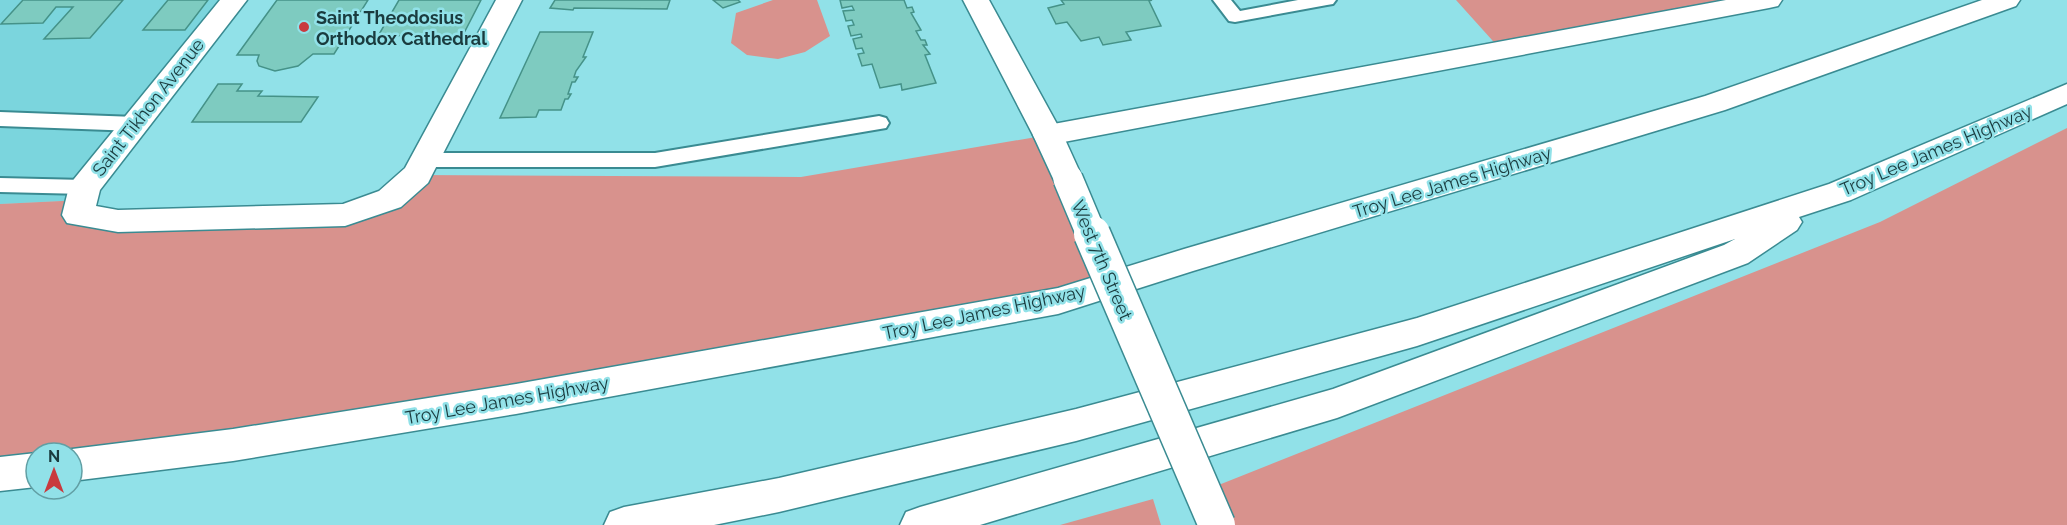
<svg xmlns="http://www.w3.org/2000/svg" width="2067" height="525" viewBox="0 0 2067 525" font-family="Raleway,sans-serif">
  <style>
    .built { fill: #7bd5dd }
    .green { fill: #d8928d }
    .building { fill: #7ecbc0; stroke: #459288; stroke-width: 1.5 }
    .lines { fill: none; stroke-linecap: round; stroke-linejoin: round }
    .service-casing { stroke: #3a8b92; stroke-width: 4 }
    .minor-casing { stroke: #3a8b92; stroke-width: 3 }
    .tertiary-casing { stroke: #3a8b92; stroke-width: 3 }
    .motorway-casing { stroke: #3a8b92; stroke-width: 3 }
    .service { fill: #fff; fill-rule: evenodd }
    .minor { fill: #fff; fill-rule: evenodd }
    .tertiary { fill: #fff; fill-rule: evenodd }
    .motorway { fill: #fff; fill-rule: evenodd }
    .tertiary-bridge-far1-casing { stroke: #3a8b92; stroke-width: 32; stroke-linecap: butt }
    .tertiary-bridge-casing { stroke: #3a8b92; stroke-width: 39; stroke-linecap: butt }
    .tertiary-bridge-far1 { stroke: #fff; stroke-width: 29 }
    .tertiary-bridge { stroke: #fff; stroke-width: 36 }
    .poi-dot { fill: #c93a3e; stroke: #91e1e8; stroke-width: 2 }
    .labels { text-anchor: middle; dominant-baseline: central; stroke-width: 5; stroke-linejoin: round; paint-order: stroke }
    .poi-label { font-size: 18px; font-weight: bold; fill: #1a3b3e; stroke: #91e1e8; text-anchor: start }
    .street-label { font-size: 18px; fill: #1a3b3e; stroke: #91e1e8 }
  </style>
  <rect width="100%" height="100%" fill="#91e1e8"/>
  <path class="built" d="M0 0H234L82 200 0 204Z"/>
  <path class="green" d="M773 0H817L830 36 805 52 778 59 747 55 731 43 736 13Z
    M1456 0H1730L1501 50Z
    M2067 128V525H1217L1201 492 1880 222Z
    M1048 135 1114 291 866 347 72 453H36L0 485V204L82 200 79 214 345 215 417 175 801 177Z
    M1153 499 1161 525H1060Z"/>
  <path class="building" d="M23 0H123L90 38 44 39 73 7H56L43 23 1 24Z
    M168 0H208L185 30H143Z
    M277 0H368L334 54H313L298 66 275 71 259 66 257 61 259 55H237Z
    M399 0H481L463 35 378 36Z
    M555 0H670L667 9 574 8 573 10 550 8Z
    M713 0H738L740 2 723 8Z
    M840 0H904L907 8 912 7 914 12 911 13 921 30 916 31 921 40H925L927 45H923L930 54 925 55 936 83 902 90 901 84 880 88 872 64 862 66 858 54 864 53 862 48 856 49 853 39 862 37 861 34 851 36 848 26 854 25 852 20 846 21 843 11 854 10 852 6 842 8Z
    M1061 0H1152L1149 1 1161 26 1126 32 1131 40 1103 45 1099 37 1081 41 1067 22 1056 24 1048 8 1064 4Z
    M540 32H593L583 57H586L576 71 574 77H578L575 82H572L568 94H571L568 99H565L561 110H539L536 117 500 118Z
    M218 84H242L237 91H262L258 96 318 97 301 122H192Z"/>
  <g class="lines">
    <defs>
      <path id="service" d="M1213 0H1231L1240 11 1298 0H1336L1333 4 1327 5 1235 22 1229 21Z
        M0 112 136 117 143 119 146 124 143 129 136 131 0 126Z
        M879 116 886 118 889 123 886 128 655 167H425L418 165 415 160 418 155 425 153H655Z
        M0 178 85 180 92 182 96 187 92 192 85 194 0 192Z"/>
      <path id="minor" d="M220 0H247L100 190 96 206 118 210 343 204 379 191 405 168 496 0H522L432 175 428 183 401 207 345 226 118 232 67 223 62 215 69 187 74 179Z"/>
      <path id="tertiary" d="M963 0H989L1063 135 1083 179 1079 187 1068 190 1057 187 1033 135Z"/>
      <path id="motorway" d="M1726 0H1782L1778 6 1769 8 1048 145 1037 142 1033 135 1037 128 1048 125Z
        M1982 0H2020L2016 6 1725 110 1193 271 1058 314 516 414 233 461 72 481V453H59L72 449 233 429 516 384 1058 288 1184 249 1705 96Z
        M2067 84V104L1851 200 1799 217 1802 222 1797 230 1748 263 1337 418 980 525H900L906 512 920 507 1333 389 1724 245 1735 239 1417 346 1076 441 779 512 714 525H604L610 512 624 507 779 478 1076 409 1417 318 1829 184Z
        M36 453V487L0 491V457Z"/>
    </defs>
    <use href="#service" class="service-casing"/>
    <use href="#minor" class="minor-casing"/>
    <use href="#tertiary" class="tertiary-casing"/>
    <use href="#motorway" class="motorway-casing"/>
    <use href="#service" class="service"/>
    <use href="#minor" class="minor"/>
    <use href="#tertiary" class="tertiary"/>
    <use href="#motorway" class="motorway"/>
    <defs>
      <path id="tertiary-bridge-far1" d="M1068 179 1092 236"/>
      <path id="tertiary-bridge" d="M1092 234 1217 525"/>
    </defs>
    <use href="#tertiary-bridge-far1" class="tertiary-bridge-far1-casing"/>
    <use href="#tertiary-bridge" class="tertiary-bridge-casing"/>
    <use href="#tertiary-bridge-far1" class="tertiary-bridge-far1"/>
    <use href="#tertiary-bridge" class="tertiary-bridge"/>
  </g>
  <circle class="poi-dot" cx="304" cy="27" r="6"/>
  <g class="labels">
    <g class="poi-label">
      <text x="316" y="17">Saint Theodosius<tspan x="316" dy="21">Orthodox Cathedral</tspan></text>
    </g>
    <g class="street-label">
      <text transform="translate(148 107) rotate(-52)">Saint Tikhon Avenue</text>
      <text transform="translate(1936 150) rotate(-23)">Troy Lee James Highway</text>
      <text transform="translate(1452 182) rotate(-17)">Troy Lee James Highway</text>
      <text transform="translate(1102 260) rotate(67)">West 7th Street</text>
      <text transform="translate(984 312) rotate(-12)">Troy Lee James Highway</text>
      <text transform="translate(507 400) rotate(-10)">Troy Lee James Highway</text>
    </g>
  </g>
  <g transform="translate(54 471)"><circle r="28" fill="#91e1e8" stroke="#619fa4" stroke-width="1.5"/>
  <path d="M0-4.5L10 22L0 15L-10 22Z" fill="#c93a3e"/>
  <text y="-9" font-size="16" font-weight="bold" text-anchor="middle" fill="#1a3b3e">N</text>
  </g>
</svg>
